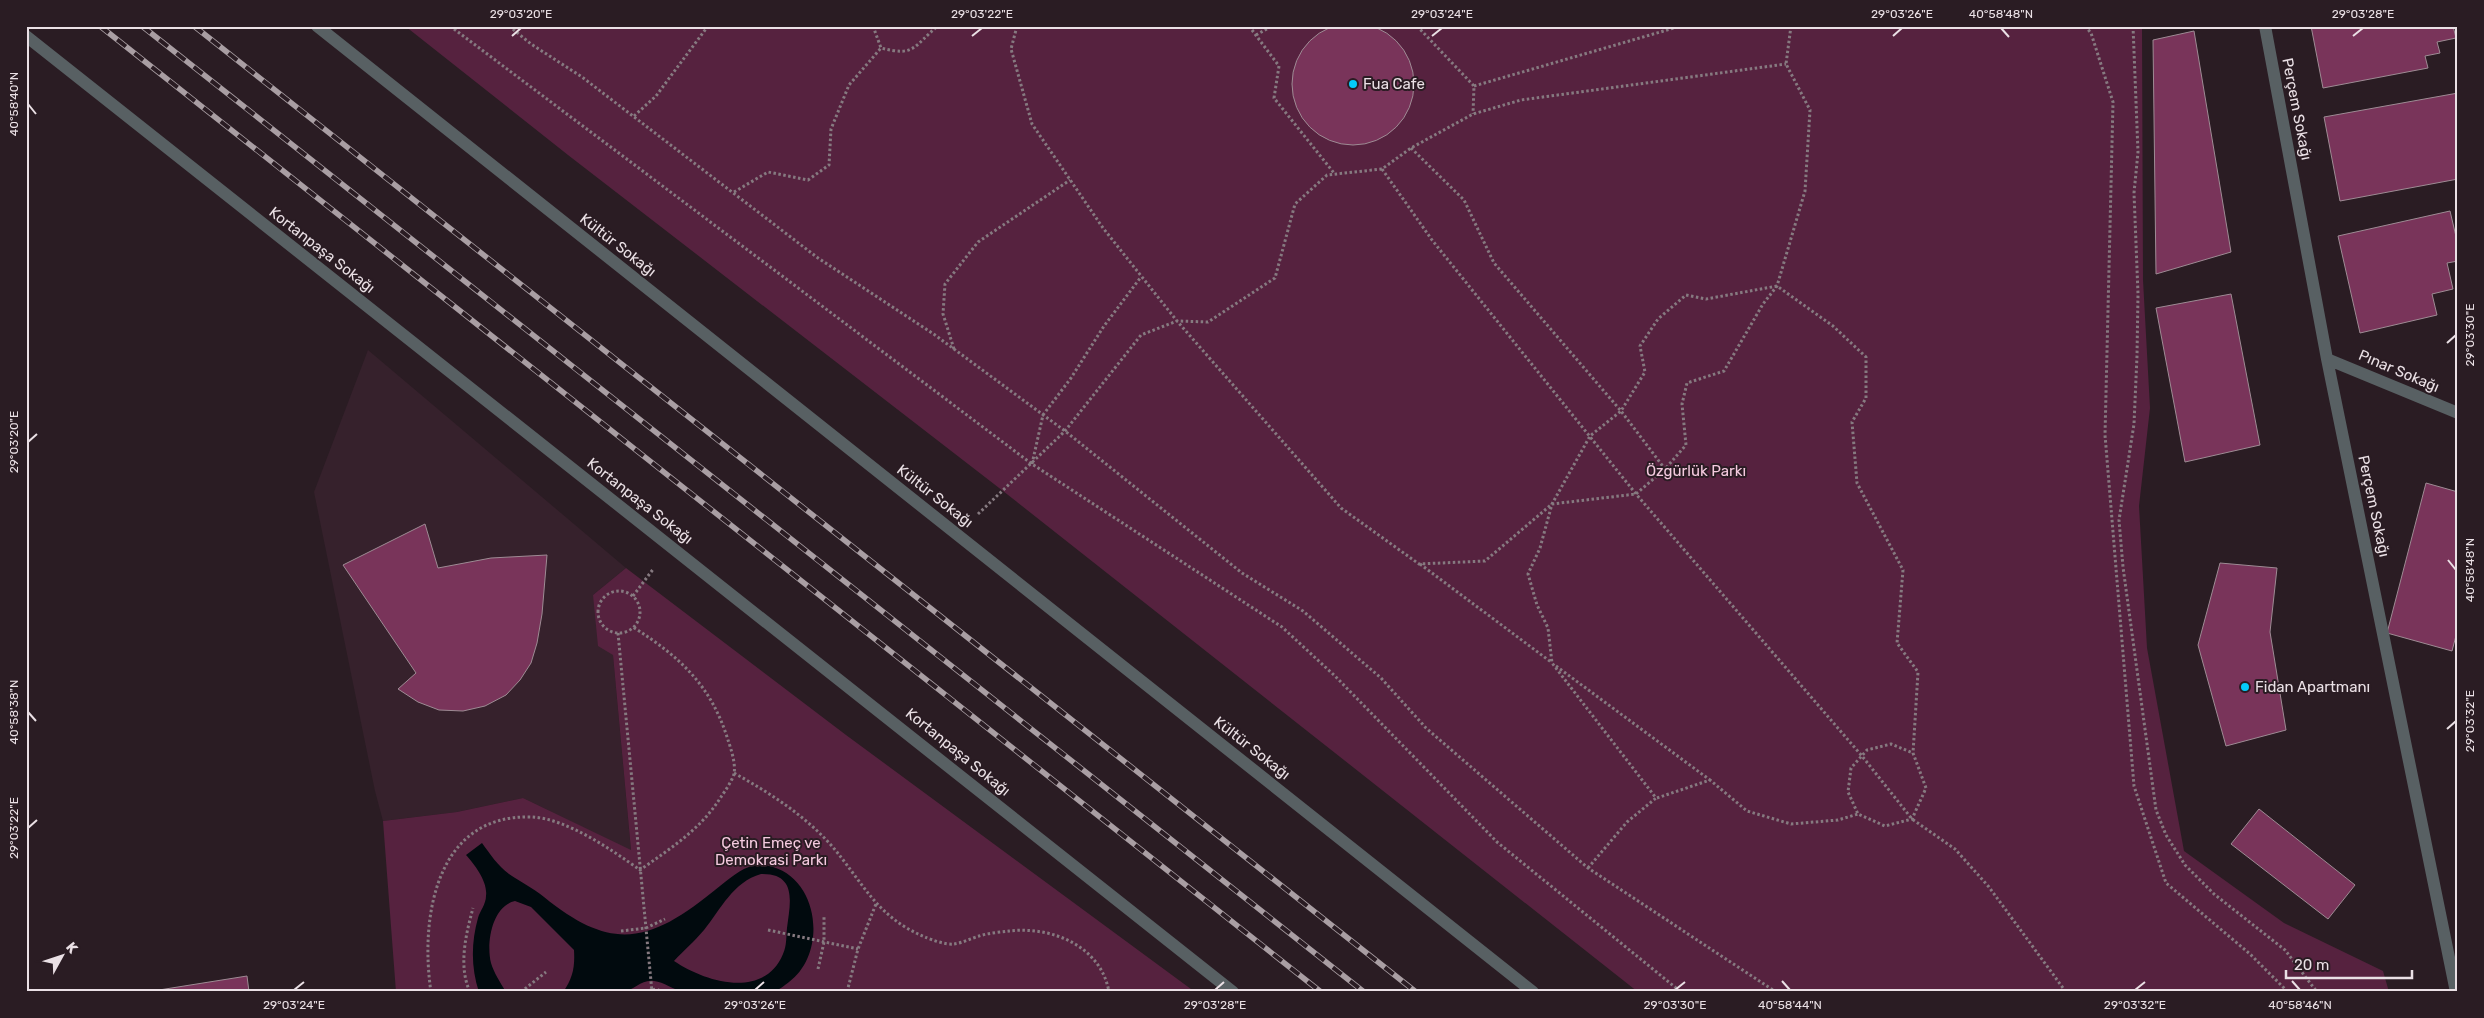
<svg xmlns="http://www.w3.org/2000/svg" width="2484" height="1018" viewBox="0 0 2484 1018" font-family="Rubik,sans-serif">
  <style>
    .built { fill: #36212c }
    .green { fill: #56223f }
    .water { fill: #010a0e; fill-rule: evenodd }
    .building { fill: #79345a; stroke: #9e8b94 }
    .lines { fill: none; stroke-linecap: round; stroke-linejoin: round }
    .path { stroke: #867a80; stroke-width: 3; stroke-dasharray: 2.5 2.5; stroke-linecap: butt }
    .minor { stroke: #586063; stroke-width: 12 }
    .rail-casing { stroke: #a99ea3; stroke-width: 5.5 }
    .rail { stroke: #2a1c23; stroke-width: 4; stroke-dasharray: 11; stroke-linecap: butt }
    .ticks { fill: none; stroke: #eae0e5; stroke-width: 2 }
    .poi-dot { fill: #04cbf9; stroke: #2a1c23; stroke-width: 2 }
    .labels { text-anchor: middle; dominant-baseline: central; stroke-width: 4; stroke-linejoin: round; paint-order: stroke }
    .poi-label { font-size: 15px; fill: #eae0e5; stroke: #2a1c23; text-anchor: start }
    .street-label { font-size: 15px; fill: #eae0e5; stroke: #2a1c23 }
    .park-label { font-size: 15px; fill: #f5cadf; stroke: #2a1c23 }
    .neatline { fill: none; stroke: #eae0e5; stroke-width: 2 }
    .ticks-label { font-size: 12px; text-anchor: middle; fill: #eae0e5 }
  </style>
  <rect width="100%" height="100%" fill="#2a1c23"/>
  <path class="built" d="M368 350 626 568 593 595 613 655 631 851 523 798 457 812 383 821 375 791 314 492Z"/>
  <path class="green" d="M405 26H2142L2143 280 2150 408 2139 506 2147 648 2184 851 2284 923 2383 971 2389 992H1638L1003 491 568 155Z
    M626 568 846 735 1195 992H396L383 821 457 812 523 798 631 850 613 655 598 646 593 595Z"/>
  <path class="water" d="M482 843C490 854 498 866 509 874 521 882 533 888 544 897 615 955 653 941 720 886 737 873 750 860 773 867 820 881 827 954 789 982 785 985 779 990 773 992 764 994 753 992 743 992 724 992 702 995 683 991 673 990 664 982 654 981 642 979 634 990 623 992 604 994 582 992 563 992 573 978 575 967 574 950L531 907 515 901C492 906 486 943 491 963 494 973 500 982 506 992H479C471 968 471 943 478 918 480 911 486 904 486 896 488 882 475 865 466 855ZM761 874C798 873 790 904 787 928 786 937 787 945 783 954 764 1000 705 982 674 961 683 951 694 942 704 930 721 909 733 882 761 874Z"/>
  <path class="building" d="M1292 84a61 61 0 1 1 122 0a61 61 0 1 1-122 0Z
    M2311 26H2453L2456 38 2437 42 2440 53 2425 56 2428 68 2323 88Z
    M2194 31 2231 252 2156 274 2153 40Z
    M2458 93V179L2340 201 2324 117Z
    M2450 211 2458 245V261L2447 263 2453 289 2432 294 2437 315 2360 333 2338 236Z
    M2231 294 2260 445 2185 462 2156 308Z
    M2426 483 2458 492V628L2452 651 2387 633Z
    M425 524 438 568 491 558 547 555 542 614 537 643 531 663 520 680 506 695 485 706 463 711 439 710 418 702 398 689 416 673 343 565Z
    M2220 563 2277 568 2270 632 2286 730 2226 746 2198 645Z
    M2259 809 2355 885 2328 919 2231 844Z
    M247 976 249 992 159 990Z"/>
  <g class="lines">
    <path class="path" d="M450 26 1032 464 1282 627 1335 676 1497 842 1681 992
      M509 26 531 44 582 77 818 258 935 335 1065 431 1242 573 1303 611 1381 678 1426 728 1588 868 1776 992
      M873 26 881 48C916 57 913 46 938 26
      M1017 26 1011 49 1032 124 1103 228 1177 321 1341 508 1419 564 1485 561 1552 504 1636 494 1665 469 1686 445 1682 404 1687 383 1724 371 1763 304 1777 286 1805 191 1810 110 1786 64 1791 26
      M1249 26 1279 66 1274 98 1334 173
      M1417 26 1474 86 1473 114
      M2085 26 2091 33 2113 102 2105 435 2134 786 2166 883 2250 954 2288 992
      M2133 26 2138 152 2134 193 2138 294 2137 356 2134 424 2119 520 2123 567 2156 810 2166 835 2185 865 2214 894 2285 950 2317 992
      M1256 35 1272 26
      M1474 86 1681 26
      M634 116 656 96 708 26
      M1411 148 1464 200 1494 263 1621 411 1665 469
      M1382 169 1432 240 1636 494 1862 756 1912 819 1955 849 1989 887 2066 992
      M734 192 768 172 808 180 829 165 831 129 849 85 881 48
      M954 349 943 314 945 284 978 242 1070 180
      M1032 464 1043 415 1071 378 1104 326 1141 277
      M978 514 1065 431 1141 335 1177 321 1208 322 1275 278 1295 204 1327 175 1382 169 1411 148 1473 114 1521 100 1786 64
      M1420 564 1551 662
      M598 612a21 21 0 1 1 42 0a21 21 0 1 1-42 0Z
      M633 596 654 568
      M618 633 652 992
      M1556 666 1710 780
      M734 773C770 793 804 815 831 845 863 882 876 917 925 937 932 940 946 945 954 944 962 943 972 938 979 936 989 933 1000 932 1009 931 1052 926 1101 946 1109 992
      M1657 798 1710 780 1747 811 1791 824 1838 820 1858 814
      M1588 868 1627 822 1656 798 1552 663 1548 628 1537 605 1528 574 1540 548 1552 504 1590 436 1621 411 1645 372 1640 346 1658 319 1686 295 1706 299 1777 286 1833 326 1866 357V398L1852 422 1857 483 1903 570 1897 643 1918 672 1913 753 1926 788 1912 819 1885 826 1858 814 1848 792 1851 768 1867 750 1891 744 1913 753
      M768 930 858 949
      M621 931 646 928 665 919
      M818 969 824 942V916
      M431 992C420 919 435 814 531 817 566 818 612 850 640 870 671 848 700 830 721 797 725 791 732 781 734 774 736 764 731 749 728 740 711 685 680 657 633 627
      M470 992C458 966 466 934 473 908
      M521 992 546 972
      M643 992 656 989 663 992
      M847 992 858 949 876 904"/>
    <path class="minor" d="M317 26 1533 992
      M2265 26 2327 359 2456 992
      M26 36 1233 992
      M2327 359 2458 413"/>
    <defs>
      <path id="rail" d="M100 26 1321 992
        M142 26 1364 992
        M194 26 1416 992"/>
    </defs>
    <use href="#rail" class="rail-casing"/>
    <use href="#rail" class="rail"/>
  </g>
  <path class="ticks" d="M2001 28 2009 37M512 36 521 28M972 36 982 28M1432 36 1442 28M1893 36 1902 28M2353 36 2363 28M28 104 36 114M2447 343 2456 335M28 442 37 434M2448 560 2456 570M28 712 36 721M2447 729 2456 721M28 828 37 820M1782 981 1790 990M2292 981 2300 990M294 990 304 982M755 990 764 982M1215 990 1224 982M1675 990 1685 982M2135 990 2145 982"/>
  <g class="poi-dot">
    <circle cx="1353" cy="84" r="5"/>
    <circle cx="2245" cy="687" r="5"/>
  </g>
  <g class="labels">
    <g class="poi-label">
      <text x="1363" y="84">Fua Cafe</text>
      <text x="2255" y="687">Fidan Apartmanı</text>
    </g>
    <g class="street-label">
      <text transform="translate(2297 109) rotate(79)">Perçem Sokağı</text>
      <text transform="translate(618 245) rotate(38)">Kültür Sokağı</text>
      <text transform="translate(322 250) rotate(38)">Kortanpaşa Sokağı</text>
      <text transform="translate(2399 371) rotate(23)">Pınar Sokağı</text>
      <text transform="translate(935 496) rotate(38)">Kültür Sokağı</text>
      <text transform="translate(640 501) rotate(38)">Kortanpaşa Sokağı</text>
      <text transform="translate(2374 506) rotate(78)">Perçem Sokağı</text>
      <text transform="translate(1252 748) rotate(38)">Kültür Sokağı</text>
      <text transform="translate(958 752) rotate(39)">Kortanpaşa Sokağı</text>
    </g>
    <g class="park-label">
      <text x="1696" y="471">Özgürlük Parkı</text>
      <text x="771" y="843">Çetin Emeç ve<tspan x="771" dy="17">Demokrasi Parkı</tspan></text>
    </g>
  </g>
  <rect width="2484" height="1018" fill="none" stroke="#2a1c23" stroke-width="55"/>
  <g transform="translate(62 956) rotate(50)" stroke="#2a1c23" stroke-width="4" paint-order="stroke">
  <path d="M0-4L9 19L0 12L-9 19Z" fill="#eae0e5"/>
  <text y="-8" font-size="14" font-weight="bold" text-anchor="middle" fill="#eae0e5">K</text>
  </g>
  <path d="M2286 970v8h126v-8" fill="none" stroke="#eae0e5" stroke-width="2.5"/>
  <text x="2294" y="970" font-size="15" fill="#eae0e5" stroke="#2a1c23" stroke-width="4" paint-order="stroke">20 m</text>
  <rect x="28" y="28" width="2428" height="962" class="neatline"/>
  <g class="ticks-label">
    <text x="521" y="18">29°03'20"E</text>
    <text x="982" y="18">29°03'22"E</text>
    <text x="1442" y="18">29°03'24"E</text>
    <text x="1902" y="18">29°03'26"E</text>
    <text x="2001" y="18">40°58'48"N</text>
    <text x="2363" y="18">29°03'28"E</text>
    <text transform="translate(14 104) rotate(-90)" y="4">40°58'40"N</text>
    <text transform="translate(2470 335) rotate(-90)" y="4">29°03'30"E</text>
    <text transform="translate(14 442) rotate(-90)" y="4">29°03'20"E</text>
    <text transform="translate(2470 570) rotate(-90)" y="4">40°58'48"N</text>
    <text transform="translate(14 712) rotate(-90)" y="4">40°58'38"N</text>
    <text transform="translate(2470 721) rotate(-90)" y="4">29°03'32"E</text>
    <text transform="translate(14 828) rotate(-90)" y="4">29°03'22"E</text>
    <text x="294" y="1009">29°03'24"E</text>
    <text x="755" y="1009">29°03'26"E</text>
    <text x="1215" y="1009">29°03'28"E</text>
    <text x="1675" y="1009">29°03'30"E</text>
    <text x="1790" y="1009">40°58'44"N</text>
    <text x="2135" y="1009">29°03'32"E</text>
    <text x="2300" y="1009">40°58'46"N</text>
  </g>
</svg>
